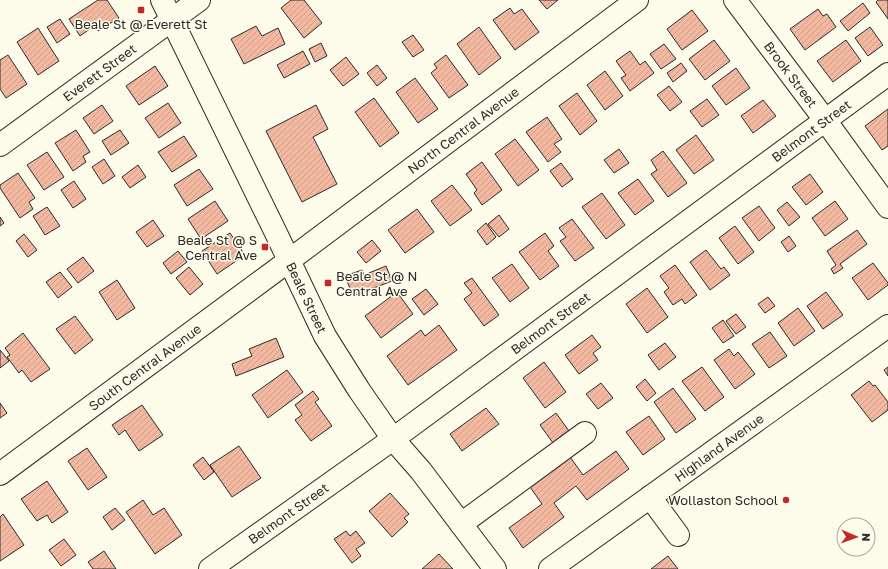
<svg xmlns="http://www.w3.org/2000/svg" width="888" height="569" viewBox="0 0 888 569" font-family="'Golos Text',sans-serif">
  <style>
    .building { fill: url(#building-hatch); stroke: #2b2b2b }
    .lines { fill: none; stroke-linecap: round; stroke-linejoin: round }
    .minor-casing { stroke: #2b2b2b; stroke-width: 24 }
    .major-casing { stroke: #2b2b2b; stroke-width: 24 }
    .minor { stroke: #fdfbea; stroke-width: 22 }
    .major { stroke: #fdfbea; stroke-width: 22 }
    .poi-dot { fill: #c62828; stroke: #fdfbea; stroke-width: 1.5 }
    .labels { text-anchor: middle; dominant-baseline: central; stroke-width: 3; stroke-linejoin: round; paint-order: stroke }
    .poi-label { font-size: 13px; fill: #2b2b2b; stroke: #fdfbea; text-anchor: end }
    .street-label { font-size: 13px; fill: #2b2b2b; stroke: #fdfbea }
  </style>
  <defs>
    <pattern id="building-hatch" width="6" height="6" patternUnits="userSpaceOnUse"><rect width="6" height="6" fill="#f2b8a0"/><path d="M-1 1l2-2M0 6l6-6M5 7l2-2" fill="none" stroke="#d09e8a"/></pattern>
  </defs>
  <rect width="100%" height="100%" fill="#fdfbea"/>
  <path class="building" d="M98 0H107L119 18 98 31 94 26 80 36 69 19Z
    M291 0H304L322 23 304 38 281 8Z
    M539 0H558L547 9Z
    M878 0H888V19L876 2Z
    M863 3 870 13 848 31 840 21Z
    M510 8 514 14 522 9 539 32 515 50 493 20Z
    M818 9 823 16 827 14 836 27 805 50 790 29Z
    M692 10 708 31 682 50 667 29Z
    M60 19 70 34 57 43 47 27Z
    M256 26 262 36 278 28 285 44 244 64 231 39Z
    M479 27 501 58 479 75 457 44Z
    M870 27 883 45 868 56 855 38Z
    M38 28 59 61 38 75 17 42Z
    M413 35 424 50 413 57 402 42Z
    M714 40 730 61 705 80 689 59Z
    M846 40 861 61 833 82 817 61Z
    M321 43 327 56 315 62 309 49Z
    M664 44 676 59 661 69 650 54Z
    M303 51 310 64 284 78 277 65Z
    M630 51 640 65 645 61 654 73 630 91 621 78 626 75 616 61Z
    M8 55 27 84 6 98 0 89V60Z
    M446 55 468 85 449 98 431 73 437 68 434 64Z
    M346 57 359 74 343 86 330 70Z
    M681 63 687 71 673 82 667 73Z
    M377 65 387 78 377 86 367 73Z
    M155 66 168 86 139 105 126 86Z
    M736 68 750 88 726 105 712 86Z
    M605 71 623 96 605 110 587 85Z
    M415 78 438 109 418 123 396 92Z
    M669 86 682 102 670 111 657 95Z
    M577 93 597 121 580 135 559 106Z
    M374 98 399 133 380 147 355 112Z
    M707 99 719 115 702 127 690 111Z
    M763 100 776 116 753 133 741 116Z
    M168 103 181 123 159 138 145 118Z
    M102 105 113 121 94 134 83 118Z
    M316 105 328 129 313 137 337 184 302 202 266 131Z
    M888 109V146L882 150 865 126Z
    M547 117 562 139 554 144 561 152 548 162 526 132Z
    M76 130 90 152 83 156 86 162 73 171 55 143Z
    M120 130 129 143 111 155 102 141Z
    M696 135 714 160 694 174 676 150Z
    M184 136 197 156 172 172 158 152Z
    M515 139 539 170 518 186 495 154Z
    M619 149 629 163 614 173 604 160Z
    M663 151 687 183 668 197 651 174 657 170 651 160Z
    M47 152 64 177 44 190 27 165Z
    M104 159 115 176 103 184 92 167Z
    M482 162 502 190 482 205 474 193 477 190 466 174Z
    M561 163 573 179 562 187 550 171Z
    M138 165 146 177 130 188 122 177Z
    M199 169 213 189 187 206 174 185Z
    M18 173 35 198 29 202 33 209 20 218 0 188V185Z
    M810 174 823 192 806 205 792 187Z
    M638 179 654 201 635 215 618 193Z
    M74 181 86 199 73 208 61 190Z
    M452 185 472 210 450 226 431 201Z
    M602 193 625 225 606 239 582 207Z
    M215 201 228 221 201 239 188 219Z
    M835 201 848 219 825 236 812 218Z
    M787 202 800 217 789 226 777 210Z
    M759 206 775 228 759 241 742 218Z
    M47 207 60 226 45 235 33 216Z
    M417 209 434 232 405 253 388 230Z
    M499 215 509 229 499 237 488 224Z
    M0 217 4 223 0 226Z
    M572 219 594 248 575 261 560 241 566 237 559 228Z
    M153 220 164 236 147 247 136 232Z
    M486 223 496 237 487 245 477 231Z
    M735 226 754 252 738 264 719 238Z
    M857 230 867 244 840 264 843 268 834 274 831 269 836 265 827 251Z
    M230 233 245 255 217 274 202 251Z
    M545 233 554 246 548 251 559 266 540 280 519 252Z
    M24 234 37 250 28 257 16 241Z
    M789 236 796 246 788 252 781 242Z
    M372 240 381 251 366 263 357 252Z
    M706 250 721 269 724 267 730 275 710 290 690 262Z
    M178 251 187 262 171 274 163 263Z
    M83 257 94 271 78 283 67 269Z
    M873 263 888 283V285L868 300 852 278Z
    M512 264 529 288 510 302 492 278Z
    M675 265 697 295 685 304 682 299 673 305 664 292 669 288 660 276Z
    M386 266 392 281 353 296 345 276 362 270 364 275Z
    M189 267 203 284 190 295 176 278Z
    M60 272 72 287 58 298 46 282Z
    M472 278 499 315 484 326 464 299 472 293 464 283Z
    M117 280 135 308 117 320 99 292Z
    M647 288 668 317 647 333 626 304Z
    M426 289 438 304 424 315 412 299Z
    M397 292 413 314 381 338 365 316Z
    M826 292 843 315 823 329 807 306Z
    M768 297 775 306 765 313 758 304Z
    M798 308 815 331 794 346 778 323Z
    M736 314 746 327 736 334 726 321Z
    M75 316 93 340 75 354 56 329Z
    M723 320 734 336 723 343 712 328Z
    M439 325 457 350 408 385 387 356 421 330 425 336Z
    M770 332 787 356 769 368 752 344Z
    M23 333 50 369 31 382 22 370 19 373 7 357 10 355 5 348Z
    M592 335 601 347 593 353 598 360 579 374 565 355Z
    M276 338 284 357 236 376 232 364 252 356 249 349Z
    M665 343 676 357 659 370 648 355Z
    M729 349 734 356 738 352 755 374 735 389 714 360Z
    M0 350 9 361 0 368Z
    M544 362 566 392 545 408 523 378Z
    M702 367 724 397 705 411 682 381Z
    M888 367V376L884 370Z
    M287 370 303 392 268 418 252 395Z
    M645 379 656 393 647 401 636 387Z
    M869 381 873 386 875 385 888 402V410L872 422 851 395Z
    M601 383 613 398 598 409 586 394Z
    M673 388 696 419 676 433 654 402Z
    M313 391 319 399 315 402 332 426 311 441 295 420 302 415 295 405Z
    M0 403 7 413 0 418Z
    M142 405 163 435 139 451 125 430 119 435 112 425Z
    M486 408 499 424 462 451 450 434Z
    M556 413 569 431 553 443 540 425Z
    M649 416 665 439 643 455 626 432Z
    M239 446 261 478 232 497 210 465Z
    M87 448 107 477 88 490 68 461Z
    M616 451 629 469 587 500 576 486 554 503 564 517 523 548 509 528 542 504 528 484 568 454 583 475Z
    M203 457 214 472 204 480 193 465Z
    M47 481 68 512 52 523 47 515 37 521 21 499Z
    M390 493 409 514 404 518 408 522 392 537 369 511Z
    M143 500 153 515 164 508 182 535 155 554 126 512Z
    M115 508 125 520 112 530 103 517Z
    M3 514 24 545 0 561V517Z
    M346 531 350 536 356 531 365 543 356 549 361 556 352 563 334 539Z
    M64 539 76 555 61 566 49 550Z
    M104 551 116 569H93L88 562Z
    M439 554 453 569H422Z
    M668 556 678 569H651Z"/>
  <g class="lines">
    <defs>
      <g id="minor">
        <path id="s1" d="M735 0 825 120 888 207"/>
        <path id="s2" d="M0 145 199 0"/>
        <path id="s3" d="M0 474 275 271 637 0"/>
        <path d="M650 497 678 535"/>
        <path d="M461 524 585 433"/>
        <path id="s4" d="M210 569 393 439 888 74"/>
        <path id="s5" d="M550 569 888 326"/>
      </g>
      <g id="major">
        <path id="s6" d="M162 0 276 233 325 336 359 390 393 439 421 471 495 569"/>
      </g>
    </defs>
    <use href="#minor" class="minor-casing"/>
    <use href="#major" class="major-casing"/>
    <use href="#minor" class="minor"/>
    <use href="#major" class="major"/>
  </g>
  <g class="poi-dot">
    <rect x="137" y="6" width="8" height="8" rx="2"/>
    <rect x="261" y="243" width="8" height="8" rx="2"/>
    <rect x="324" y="279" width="8" height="8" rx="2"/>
    <circle cx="786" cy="500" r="4"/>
  </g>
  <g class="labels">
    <g class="poi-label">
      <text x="141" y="24" text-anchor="middle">Beale St @ Everett St</text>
      <text x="257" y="240">Beale St @ S<tspan x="257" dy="15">Central Ave</tspan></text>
      <text x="336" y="276" text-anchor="start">Beale St @ N<tspan x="336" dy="15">Central Ave</tspan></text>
      <text x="778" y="500">Wollaston School</text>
    </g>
    <g class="street-label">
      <text stroke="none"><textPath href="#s2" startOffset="123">Everett Street</textPath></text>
      <text stroke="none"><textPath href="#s1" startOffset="93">Brook Street</textPath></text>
      <text stroke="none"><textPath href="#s3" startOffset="577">North Central Avenue</textPath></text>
      <text stroke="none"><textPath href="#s4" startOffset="744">Belmont Street</textPath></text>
      <text stroke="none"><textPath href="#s6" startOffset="331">Beale Street</textPath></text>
      <text stroke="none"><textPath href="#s4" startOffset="420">Belmont Street</textPath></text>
      <text stroke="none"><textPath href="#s3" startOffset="180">South Central Avenue</textPath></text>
      <text stroke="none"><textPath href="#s5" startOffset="208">Highland Avenue</textPath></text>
      <text stroke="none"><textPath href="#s4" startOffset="96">Belmont Street</textPath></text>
    </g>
  </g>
  <g transform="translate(856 537) rotate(92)"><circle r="19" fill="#fdfbea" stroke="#a9a89e"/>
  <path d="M0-3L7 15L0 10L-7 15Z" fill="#c62828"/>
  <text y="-6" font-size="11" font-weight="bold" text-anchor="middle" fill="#2b2b2b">N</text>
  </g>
</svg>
